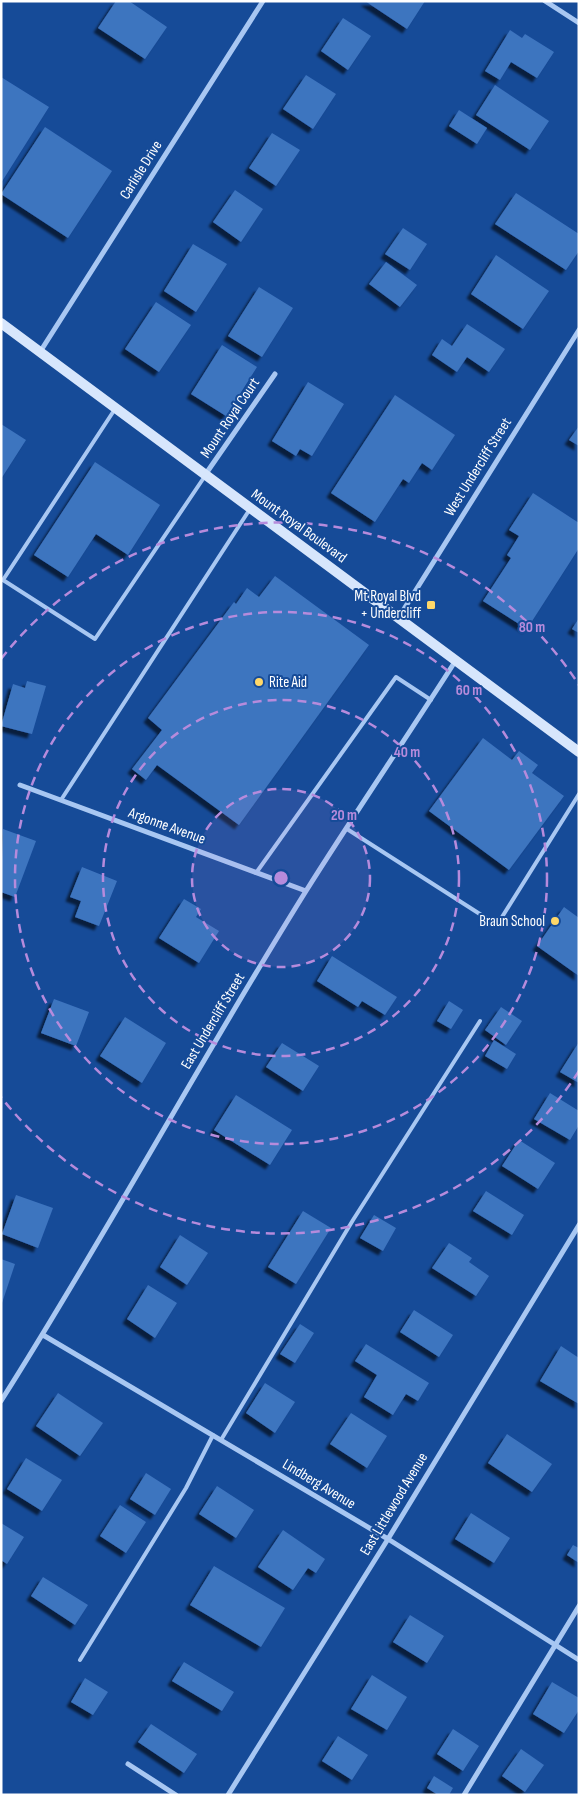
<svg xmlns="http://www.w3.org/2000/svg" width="580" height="1796" viewBox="0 0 580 1796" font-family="'Sofia Sans Condensed',sans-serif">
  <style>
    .building { fill: #3e74bf; filter: url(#shadow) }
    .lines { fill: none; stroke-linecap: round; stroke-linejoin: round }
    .lane { stroke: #a8c7f2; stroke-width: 4 }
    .street { stroke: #a8c7f2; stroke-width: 5 }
    .secondary { stroke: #d7e6fc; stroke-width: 10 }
    .ring { fill: none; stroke: #b68bdc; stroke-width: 2.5; stroke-dasharray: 9 6 }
    .poi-dot { fill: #ffd869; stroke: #164b98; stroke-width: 2 }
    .labels { text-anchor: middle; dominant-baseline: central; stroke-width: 4; stroke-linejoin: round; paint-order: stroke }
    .street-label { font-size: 15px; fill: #fff; stroke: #164b98 }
    .poi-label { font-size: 15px; fill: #fff; stroke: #164b98; text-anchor: end }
    .centre { fill: #b68bdc; stroke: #164b98; stroke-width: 2.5 }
    .ring-label { font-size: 15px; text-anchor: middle; font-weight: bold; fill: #b68bdc; stroke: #164b98; stroke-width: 4; stroke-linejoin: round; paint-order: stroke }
  </style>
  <defs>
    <filter id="shadow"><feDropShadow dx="-4.5" dy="4.5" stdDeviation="1" flood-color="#0009"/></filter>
  </defs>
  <rect width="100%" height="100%" fill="#164b98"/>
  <path class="building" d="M116 1H129L167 27 145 59 98 28Z
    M365 1H425L407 29Z
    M343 18 371 36 348 70 321 51Z
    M510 30 522 38 525 34 554 52 537 78 511 62 500 80 485 71Z
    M306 75 336 94 313 129 283 109Z
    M1 77 49 107 1 183Z
    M495 85 549 121 530 150 476 115Z
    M459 110 487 128 477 144 449 126Z
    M45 127 112 171 68 238 1 194Z
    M272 133 300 150 276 186 249 168Z
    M235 190 263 209 241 242 213 222Z
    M516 193 579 234V251L566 270 495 224Z
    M403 228 427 244 410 270 385 254Z
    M193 244 227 264 196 312 164 291Z
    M496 255 549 291 523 329 471 294Z
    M386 262 417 285 400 307 369 284Z
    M259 287 293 308 262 357 228 336Z
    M156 302 191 325 159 372 125 349Z
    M467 324 505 349 489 372 467 357 457 372 432 355 442 339 452 346Z
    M222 345 257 367 226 416 191 394Z
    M308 382 344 404 312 456 300 449 296 456 272 441Z
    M395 395 455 435 432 470 422 463 409 483 403 479 375 522 331 493Z
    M1 424 26 440 1 479Z
    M579 426V446L569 440Z
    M95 462 160 505 128 555 96 534 68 577 34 555Z
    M533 493 579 523V548L527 629 483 601 511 558 507 555 519 536 509 530Z
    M275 576 369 645 239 825 157 765 146 780 132 769 162 730 148 718 234 602 236 604 247 588 259 597Z
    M579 618V633L572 629Z
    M27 681 46 686 32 734 1 726 13 684 25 688Z
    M483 738 512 760 519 751 538 765 532 773 564 796 509 870 429 811Z
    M3 829 36 841 15 897 1 892Z
    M82 867 117 881 99 926 75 917 81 901 70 897Z
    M184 899 201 909 196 917 219 931 199 963 159 938Z
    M564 907 579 918V976L537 946Z
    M332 956 397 997 385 1015 362 1001 358 1007 317 981Z
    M54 999 89 1012 76 1046 41 1033Z
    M449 1001 463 1010 451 1029 437 1021Z
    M501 1007 522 1021 506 1045 485 1030Z
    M125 1017 166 1043 142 1083 100 1056Z
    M494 1040 516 1054 507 1069 485 1056Z
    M579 1042V1083L560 1072Z
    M282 1043 319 1066 303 1091 266 1067Z
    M550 1093 579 1111V1125L570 1140 534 1119Z
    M236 1095 292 1130 270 1165 214 1130Z
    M519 1140 555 1163 538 1189 502 1166Z
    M486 1191 524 1215 512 1235 473 1211Z
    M16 1195 53 1208 38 1248 2 1234Z
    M303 1211 331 1228 296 1284 268 1267Z
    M374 1215 396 1228 383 1251 360 1238Z
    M180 1235 208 1253 187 1285 160 1267Z
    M449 1243 472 1258 469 1262 489 1276 476 1296 432 1268Z
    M1 1259 15 1264 2 1303H1Z
    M148 1285 177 1303 155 1338 127 1319Z
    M414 1310 453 1335 439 1357 400 1332Z
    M300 1324 314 1333 295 1363 280 1354Z
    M366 1344 429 1383 418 1401 406 1394 393 1415 364 1397 377 1375 355 1361Z
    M561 1346 579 1358V1404L540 1381Z
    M265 1383 295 1402 275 1433 246 1413Z
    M58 1393 103 1423 80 1456 36 1426Z
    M351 1413 387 1436 367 1468 330 1444Z
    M507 1434 552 1464 532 1492 488 1463Z
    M26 1458 62 1480 42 1511 7 1489Z
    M146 1473 171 1489 155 1515 130 1499Z
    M217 1486 254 1510 236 1538 199 1514Z
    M120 1505 146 1522 126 1553 100 1536Z
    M471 1513 510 1538 494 1563 455 1539Z
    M1 1523 24 1537 7 1564 1 1560Z
    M283 1530 325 1559 316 1573 308 1568 293 1590 258 1567Z
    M573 1545 579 1548V1563L567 1555Z
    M214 1566 285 1608 261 1647 190 1605Z
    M43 1577 88 1605 75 1625 31 1596Z
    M410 1615 444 1636 427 1663 393 1642Z
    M184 1662 234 1692 222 1711 172 1681Z
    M372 1675 407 1697 387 1730 351 1709Z
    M85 1678 108 1692 93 1715 71 1702Z
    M552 1682 579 1698V1710L564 1733 533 1714Z
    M151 1724 197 1754 184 1773 138 1742Z
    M453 1729 479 1746 463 1771 437 1754Z
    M338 1736 368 1755 352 1780 322 1761Z
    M521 1749 544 1765 525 1792 502 1776Z
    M434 1776 453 1788 449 1795H438L427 1788Z"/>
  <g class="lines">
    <path class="lane" d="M115 409 3 580 95 639 205 476
      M61 800 250 509
      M347 829 497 925 579 794
      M256 873 396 677 431 700
      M221 1440 353 1220 480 1021
      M80 1660 186 1488 213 1435"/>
    <path class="street" d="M545 1 579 23
      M40 352 263 1
      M205 475 275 374
      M399 617 579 330
      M20 785 306 891
      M43 1335 388 1539 579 1660
      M1 1401C107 1234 201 1059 306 891 355 813 407 737 456 660
      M128 1764 176 1795
      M228 1795 388 1539 579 1225
      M464 1795 579 1606"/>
    <path class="secondary" d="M1 323 579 752"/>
  </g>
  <circle cx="281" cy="878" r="89" fill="#b68bdc" fill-opacity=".12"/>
  <g class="ring">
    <circle cx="281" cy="878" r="89"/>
    <circle cx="281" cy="878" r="178"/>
    <circle cx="281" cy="878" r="266"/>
    <path d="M579 1071A355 355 0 0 1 1 1097M1 659A355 355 0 0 1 579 685"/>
  </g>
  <g class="poi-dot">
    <rect x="426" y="600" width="10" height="10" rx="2.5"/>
    <circle cx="259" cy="682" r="5"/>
    <circle cx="555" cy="921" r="5"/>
  </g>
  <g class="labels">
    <g class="street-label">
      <text transform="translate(141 170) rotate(-58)">Carlisle Drive</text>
      <text transform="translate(230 418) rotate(-56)">Mount Royal Court</text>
      <text transform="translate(478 467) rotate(-58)">West Undercliff Street</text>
      <text transform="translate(299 526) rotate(36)">Mount Royal Boulevard</text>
      <text transform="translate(167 826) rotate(20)">Argonne Avenue</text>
      <text transform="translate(213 1021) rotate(-59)">East Undercliff Street</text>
      <text transform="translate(319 1484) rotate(31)">Lindberg Avenue</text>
      <text transform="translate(394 1504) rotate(-59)">East Littlewood Avenue</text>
    </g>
    <g class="poi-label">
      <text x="421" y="596">Mt Royal Blvd<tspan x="421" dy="17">+ Undercliff</tspan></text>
      <text x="269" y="682" text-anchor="start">Rite Aid</text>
      <text x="545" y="921">Braun School</text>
    </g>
  </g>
  <circle cx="281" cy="878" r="8" class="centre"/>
  <g class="ring-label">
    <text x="532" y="632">80 m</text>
    <text x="469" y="695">60 m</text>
    <text x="407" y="757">40 m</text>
    <text x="344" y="820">20 m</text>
  </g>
  <rect width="580" height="1796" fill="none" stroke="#ffffff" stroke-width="5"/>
</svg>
